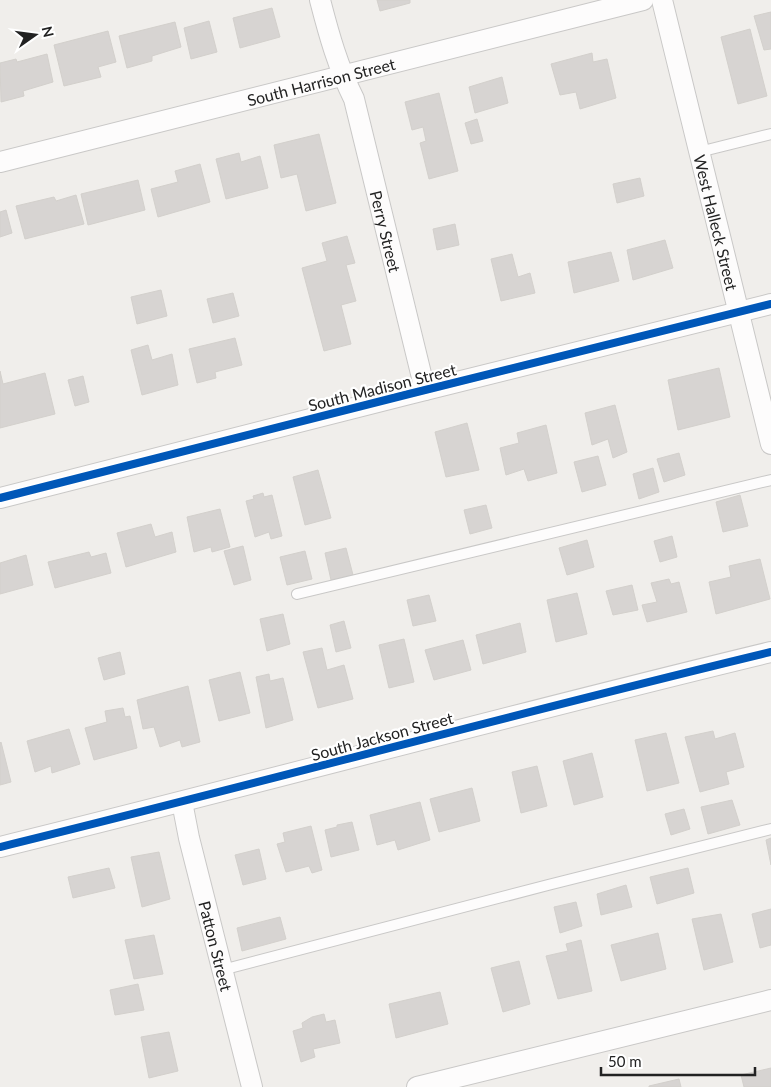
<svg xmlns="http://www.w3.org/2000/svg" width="771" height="1087" viewBox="0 0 771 1087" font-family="Lato,sans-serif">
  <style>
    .building { fill: #d7d4d2; stroke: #d3d0cc }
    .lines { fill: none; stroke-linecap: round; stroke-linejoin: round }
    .service-casing { stroke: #c9c8c7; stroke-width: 12 }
    .minor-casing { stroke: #c9c8c7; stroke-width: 22 }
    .service { stroke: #fdfcfc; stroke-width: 10 }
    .minor { stroke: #fdfcfc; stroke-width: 20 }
    .cycleway-casing { stroke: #fff; stroke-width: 11 }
    .cycleway { stroke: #0057b8; stroke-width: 8 }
    .labels { text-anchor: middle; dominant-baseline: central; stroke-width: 4.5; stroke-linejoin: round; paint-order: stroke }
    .street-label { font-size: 16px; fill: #222; stroke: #fff }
  </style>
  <rect width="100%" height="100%" fill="#f0eeeb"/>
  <path class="building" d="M377 0H410V3L380 11Z
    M272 8 280 37 240 48 233 18Z
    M771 12V49L764 50 754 16Z
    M209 21 217 52 191 59 184 28Z
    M175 22 181 47 152 56V61L127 68 119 36Z
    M750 29 767 96 738 104 721 37Z
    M108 31 116 62 98 67 101 77 64 86 54 45Z
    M592 53 593 62 607 59 616 98 580 109 576 92 560 95 551 64Z
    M47 54 53 82 23 91 24 96 1 102 0 63 16 59 17 62Z
    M502 77 508 103 475 113 469 87Z
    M439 93 458 171 429 179 420 143 426 141 423 127 412 130 405 102Z
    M477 119 483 141 471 144 465 123Z
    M319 134 336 203 306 211 297 174 281 178 274 145Z
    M239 153 241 162 260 156 268 188 226 199 216 159Z
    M200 164 210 202 158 217 151 189 178 182 175 171Z
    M640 178 644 196 617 203 613 184Z
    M138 180 145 210 88 225 81 194Z
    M76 195 84 224 25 239 16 206 54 197 56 201Z
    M6 210 12 233 0 237V212Z
    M455 224 459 245 437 250 433 229Z
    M347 236 355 263 346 265 356 301 341 305 351 344 324 351 302 268 327 261 322 243Z
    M665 240 673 268 633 280 627 250Z
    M611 252 619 281 574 293 568 262Z
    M512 254 518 277 530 273 535 293 501 301 491 259Z
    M161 290 167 316 137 324 131 297Z
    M233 293 239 316 213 323 207 299Z
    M235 338 242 365 215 372 216 378 197 383 189 349Z
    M148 345 152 360 172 354 178 385 142 395 131 350Z
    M719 368 730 417 678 430 668 380Z
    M0 371 3 384 45 373 55 414 0 428Z
    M83 376 89 402 75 406 68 380Z
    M615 405 627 452 613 458 608 439 592 445 585 413Z
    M467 423 479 470 446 477 435 432Z
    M546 425 557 473 528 481 524 469 506 475 500 448 519 443 517 433Z
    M679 453 685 475 664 482 657 459Z
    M598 456 606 485 582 492 574 462Z
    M653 468 659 492 639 499 633 474Z
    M318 470 331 518 305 525 293 477Z
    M263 493 264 497 272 495 282 536 271 539 269 532 255 537 246 501 254 499 253 496Z
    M740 495 748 526 723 532 716 502Z
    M486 505 492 528 470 534 464 510Z
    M220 509 230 547 212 552 211 547 194 552 187 517Z
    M151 524 155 537 172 532 176 552 126 567 117 533Z
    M672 536 677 557 660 562 654 541Z
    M587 540 594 567 567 575 559 548Z
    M243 546 251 580 234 585 224 551Z
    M346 548 353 575 331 580 325 553Z
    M305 551 312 579 287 585 280 557Z
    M89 552 91 557 106 553 111 573 55 588 48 562Z
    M26 555 33 585 0 594V563Z
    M760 559 770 599 716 614 709 582 731 577 729 566Z
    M669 579 671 584 679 582 687 612 647 622 642 605 657 602 651 583Z
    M632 585 638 610 613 615 606 591Z
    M577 593 587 634 556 642 547 600Z
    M429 595 436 621 413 626 407 600Z
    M283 614 290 644 267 651 260 619Z
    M344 621 351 648 336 652 330 625Z
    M520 623 526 652 483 664 476 635Z
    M404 639 414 682 389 688 379 645Z
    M463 640 471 670 434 680 425 650Z
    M322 648 327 670 344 665 353 699 318 708 303 652Z
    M120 652 125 674 104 680 98 658Z
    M240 672 250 713 219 721 209 680Z
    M269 674 270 681 283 678 293 720 266 728 256 677Z
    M188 686 200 742 182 747 180 740 160 747 154 727 143 729 137 700Z
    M123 708 125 717 130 716 137 748 94 760 85 728 107 722 105 711Z
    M69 729 80 764 52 773 51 766 35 772 27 741Z
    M713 731 715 739 735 733 744 767 726 772 729 784 700 792 685 737Z
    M666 733 679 783 647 791 635 740Z
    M1 742 11 782 0 785V743Z
    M592 753 603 797 574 805 563 761Z
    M537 766 547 806 521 813 512 772Z
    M472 788 480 821 439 832 430 799Z
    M732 800 740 825 708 834 701 807Z
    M420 802 430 840 398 850 395 840 377 845 370 815Z
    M684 809 690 829 671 835 665 814Z
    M352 822 359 850 331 857 325 830 337 827V825Z
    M311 826 322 870 312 873 309 866 286 872 277 844 285 842 283 833Z
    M771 838V865L766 840Z
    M259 849 266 879 243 885 235 855Z
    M159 852 170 899 142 907 131 857Z
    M109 868 115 888 73 898 68 877Z
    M688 868 694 893 657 904 650 877Z
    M626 885 632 907 601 915 597 894Z
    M576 902 582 926 560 933 554 907Z
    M771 909V945L760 948 752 914Z
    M721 914 733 962 704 970 692 919Z
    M280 917 286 939 242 951 237 928Z
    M658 933 666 969 621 981 611 945Z
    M154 935 163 974 134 979 125 940Z
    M581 940 592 991 558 999 546 956 568 951 566 944Z
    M519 961 530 1004 503 1012 491 968Z
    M138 984 144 1010 115 1015 110 990Z
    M440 992 448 1024 396 1038 389 1004Z
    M324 1014 326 1022 335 1020 340 1043 313 1049 315 1057 301 1062 293 1031 303 1028 302 1023 312 1017Z
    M169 1032 178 1071 149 1078 141 1037Z
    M771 1068V1087H744L741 1075Z
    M679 1079 681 1087H649V1086Z"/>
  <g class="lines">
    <defs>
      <path id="service" d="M699 152 771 134
        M297 594 771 480
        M222 970 548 885 771 829"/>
      <g id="minor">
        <path id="s1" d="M320 0C329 35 338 67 354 99L425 390"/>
        <path id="s2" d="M662 0 771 444"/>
        <path id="s3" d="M0 162 643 0"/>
        <path d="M0 498 409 394 771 304"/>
        <path id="s4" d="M182 802 189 838 252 1087"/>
        <path d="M0 847C257 784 513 714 771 652"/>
        <path d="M417 1087 771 1000"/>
      </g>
    </defs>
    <use href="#service" class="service-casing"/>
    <use href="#minor" class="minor-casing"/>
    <use href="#service" class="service"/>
    <use href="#minor" class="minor"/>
    <defs>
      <path id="cycleway" d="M0 498 409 394 771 304
        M0 847C257 784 513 714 771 652"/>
    </defs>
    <use href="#cycleway" class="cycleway-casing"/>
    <use href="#cycleway" class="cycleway"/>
  </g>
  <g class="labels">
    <g class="street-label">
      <text stroke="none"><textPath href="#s3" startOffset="331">South Harrison Street</textPath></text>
      <text stroke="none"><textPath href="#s2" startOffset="229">West Halleck Street</textPath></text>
      <text stroke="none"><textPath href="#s1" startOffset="241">Perry Street</textPath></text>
      <text transform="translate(382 387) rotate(-14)">South Madison Street</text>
      <text transform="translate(382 736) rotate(-15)">South Jackson Street</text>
      <text stroke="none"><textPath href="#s4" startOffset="148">Patton Street</textPath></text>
    </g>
  </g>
  <g transform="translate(35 35) rotate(76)" stroke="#ffffff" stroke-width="4" paint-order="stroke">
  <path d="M0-4L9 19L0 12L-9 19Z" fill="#222222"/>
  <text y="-8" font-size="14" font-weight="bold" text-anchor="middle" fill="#222222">N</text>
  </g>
  <path d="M601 1067v8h154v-8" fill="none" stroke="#222222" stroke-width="2.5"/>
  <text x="608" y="1067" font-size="15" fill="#222222" stroke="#ffffff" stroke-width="4" paint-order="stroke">50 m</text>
</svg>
